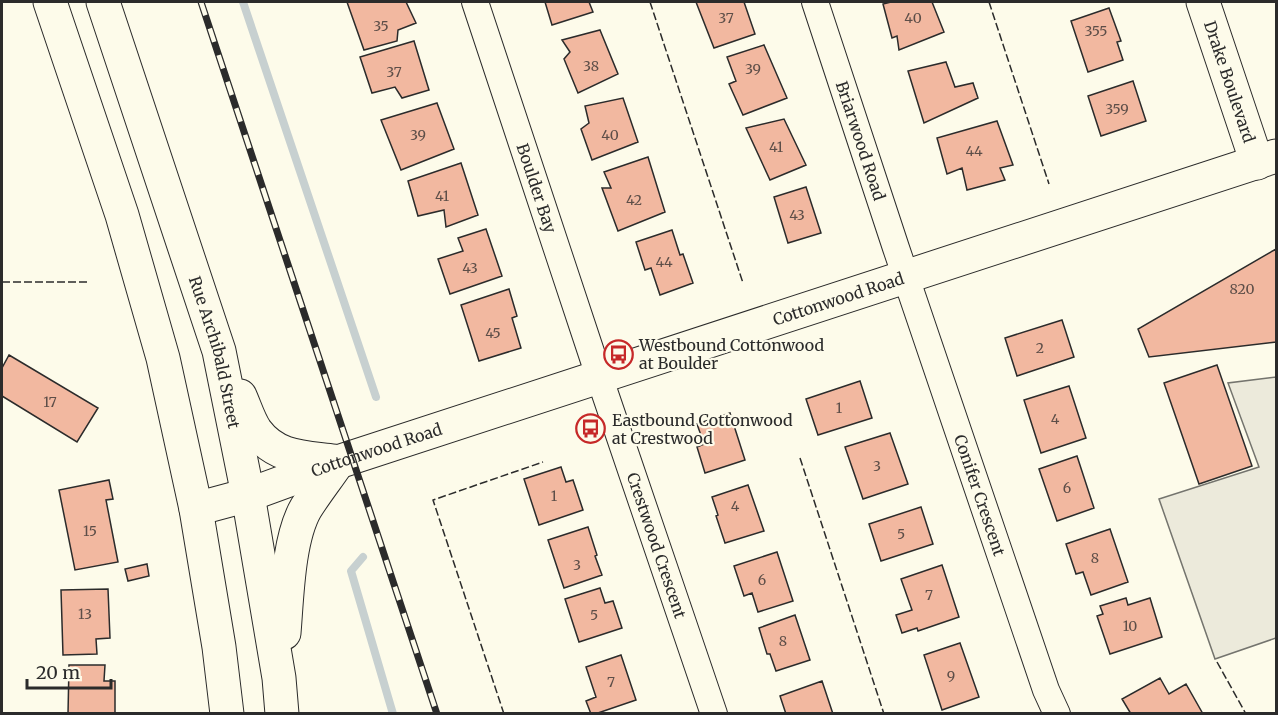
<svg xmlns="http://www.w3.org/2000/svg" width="1278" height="715" viewBox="0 0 1278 715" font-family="Merriweather,serif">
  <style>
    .parking { fill: #eceadb; stroke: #74746e; stroke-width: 1.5 }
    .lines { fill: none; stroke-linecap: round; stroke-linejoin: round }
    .stream { stroke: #c7d0d0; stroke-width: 8 }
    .building { fill: #f2b8a0; stroke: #2b2b2b; stroke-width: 1.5 }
    .street-casing { stroke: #2b2b2b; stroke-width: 28 }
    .secondary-casing { stroke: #2b2b2b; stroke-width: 35 }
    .street { stroke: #fdfbea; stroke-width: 26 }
    .secondary { stroke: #fdfbea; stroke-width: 33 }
    .rail-casing { stroke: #2b2b2b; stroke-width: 7 }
    .rail { stroke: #fdfbea; stroke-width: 4.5; stroke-dasharray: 14; stroke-linecap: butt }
    .fence { stroke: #2b2b2b; stroke-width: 1.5; stroke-dasharray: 8 3; stroke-linecap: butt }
    .labels { text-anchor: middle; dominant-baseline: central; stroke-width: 4.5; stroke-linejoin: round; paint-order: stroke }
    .number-label { font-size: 14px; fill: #5d4e48 }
    .street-label { font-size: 16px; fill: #2b2b2b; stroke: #fdfbea }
    .poi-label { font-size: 16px; fill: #2b2b2b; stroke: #fdfbea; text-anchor: start }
  </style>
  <rect width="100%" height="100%" fill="#fdfbea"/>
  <path class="parking" d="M1276 377V638L1215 659 1159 499 1259 467 1228 383Z"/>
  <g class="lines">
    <path class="stream" d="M243 2 376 397
      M363 557 351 571 393 714"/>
  </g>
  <path class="building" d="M347 2H406L416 23 398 30 397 41 364 50Z
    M545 2H589L593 12 552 25Z
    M696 2H744L755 34 714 48Z
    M891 2H932L944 32 899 50 897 36 892 38 883 4Z
    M1109 8 1121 41 1117 42 1123 60 1088 72 1071 21Z
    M600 30 618 74 578 93 564 59 570 52 562 40Z
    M414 41 429 90 402 98 395 87 372 93 360 57Z
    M764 45 787 98 743 115 729 84 736 81 727 57Z
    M946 62 955 87 973 83 978 98 924 123 908 71Z
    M1133 81 1146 121 1101 136 1088 96Z
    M623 98 638 142 592 160 581 129 589 123 585 106Z
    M437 103 454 149 401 170 381 120Z
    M784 119 806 165 770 180 746 128Z
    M997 121 1013 165 1000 168 1005 180 967 190 962 168 947 174 937 138Z
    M648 157 665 212 618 231 602 188H611L604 172Z
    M461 163 478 215 446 227 444 210 418 216 408 181Z
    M806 187 821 233 788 243 774 197Z
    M486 229 502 276 450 294 438 259 463 251 458 238Z
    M672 230 680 255 683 254 693 283 660 295 651 268 645 270 636 242Z
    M1276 249V342L1149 357 1138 329Z
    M509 289 517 316 512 318 521 348 479 361 461 305Z
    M1062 320 1074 357 1017 376 1005 338Z
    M9 355 98 408 77 442 2 396V368Z
    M1217 365 1252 466 1199 484 1164 383Z
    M860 381 872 418 818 435 806 399Z
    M1069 386 1086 438 1041 453 1024 400Z
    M730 413 745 460 705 473 697 447 704 444 697 424Z
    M890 433 908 484 863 499 845 447Z
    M1077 456 1094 508 1057 521 1039 469Z
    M561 467 566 482 573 480 583 510 539 525 524 479Z
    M109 480 113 499 106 500 118 562 75 570 59 490Z
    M748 485 764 531 725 543 716 516 718 515 712 497Z
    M921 507 933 544 881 561 869 524Z
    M588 527 597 555 595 556 602 575 564 588 548 540Z
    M1110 529 1128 582 1091 595 1083 572 1076 574 1066 544Z
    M777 552 793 601 758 612 752 593 744 596 734 566Z
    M147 564 149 576 128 581 125 569Z
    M942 565 959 617 918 631 917 628 902 633 896 615 912 610 901 579Z
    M600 588 605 603 613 601 622 628 579 642 565 599Z
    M108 589 110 638 96 639 97 654 63 655 61 590Z
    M1126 598 1128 605 1150 598 1162 637 1110 654 1097 616 1103 614 1100 606Z
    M795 615 810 660 776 671 770 654H767L759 628Z
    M960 643 979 697 942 710 924 655Z
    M621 655 636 700 595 714H591L586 701 596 697 586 667Z
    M69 665H105L104 681H115V714H68Z
    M1160 678 1169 694 1186 684 1203 714H1131L1122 699Z
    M822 681 833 714H786L780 696Z"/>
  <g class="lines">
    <defs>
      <g id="street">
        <path id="s1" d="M475 2 599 376 714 714"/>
        <path id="s2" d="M815 2 896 248 1046 690 1057 714"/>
      </g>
      <g id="secondary">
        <path d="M50 2 122 215 163 358 196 509 219 647 227 714"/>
        <path id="s3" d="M103 2 219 351 248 495 279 678 282 714"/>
        <path id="s4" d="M1203 2 1257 163"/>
        <path d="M240 396C245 407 249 421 256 431 276 458 303 457 334 461"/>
        <path id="s5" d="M196 509 248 495 338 462 1276 156"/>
        <path d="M284 633C287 598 288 539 306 508 316 492 328 477 338 462"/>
      </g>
    </defs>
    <use href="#street" class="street-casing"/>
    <use href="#secondary" class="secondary-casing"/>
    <use href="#street" class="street"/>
    <use href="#secondary" class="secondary"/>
    <defs>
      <path id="rail" d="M201 2 437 714"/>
    </defs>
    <use href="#rail" class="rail-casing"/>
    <use href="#rail" class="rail"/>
    <path class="fence" d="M650 2 743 283
      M989 2 1049 184
      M2 282H90
      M800 458 884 714
      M1217 662 1246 714
      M504 714 433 500 543 462"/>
  </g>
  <defs>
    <symbol id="bus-ring" viewBox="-11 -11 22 22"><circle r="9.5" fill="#fdfbea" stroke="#c62828" stroke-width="1.5"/><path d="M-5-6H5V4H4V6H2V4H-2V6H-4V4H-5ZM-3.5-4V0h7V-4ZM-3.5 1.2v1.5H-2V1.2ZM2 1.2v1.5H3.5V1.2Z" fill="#c62828"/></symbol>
  </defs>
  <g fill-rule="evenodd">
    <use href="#bus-ring" x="602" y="338" width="33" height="33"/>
    <use href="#bus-ring" x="574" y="412" width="33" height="33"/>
  </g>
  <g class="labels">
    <g class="number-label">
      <text x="726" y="18">37</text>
      <text x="913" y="18">40</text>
      <text x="381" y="26">35</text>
      <text x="1096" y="31">355</text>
      <text x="591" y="66">38</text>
      <text x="753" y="69">39</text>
      <text x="394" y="72">37</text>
      <text x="1117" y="109">359</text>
      <text x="418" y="135">39</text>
      <text x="610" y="135">40</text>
      <text x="776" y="147">41</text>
      <text x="974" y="151">44</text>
      <text x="442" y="196">41</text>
      <text x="634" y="200">42</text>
      <text x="797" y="215">43</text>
      <text x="664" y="262">44</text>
      <text x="470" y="268">43</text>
      <text x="1242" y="289">820</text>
      <text x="493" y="333">45</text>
      <text x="1040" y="348">2</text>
      <text x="50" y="402">17</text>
      <text x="839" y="408">1</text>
      <text x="1055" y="419">4</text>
      <text x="877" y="466">3</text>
      <text x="1067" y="488">6</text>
      <text x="554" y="496">1</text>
      <text x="735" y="506">4</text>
      <text x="90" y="531">15</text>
      <text x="901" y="534">5</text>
      <text x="1095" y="558">8</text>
      <text x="577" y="565">3</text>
      <text x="762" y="580">6</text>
      <text x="929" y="595">7</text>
      <text x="85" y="614">13</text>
      <text x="594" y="615">5</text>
      <text x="1130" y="626">10</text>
      <text x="783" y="641">8</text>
      <text x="951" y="676">9</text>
      <text x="611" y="682">7</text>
    </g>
    <g class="street-label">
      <text stroke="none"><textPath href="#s4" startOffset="84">Drake Boulevard</textPath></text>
      <text stroke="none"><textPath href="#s2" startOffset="146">Briarwood Road</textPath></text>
      <text stroke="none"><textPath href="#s1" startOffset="196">Boulder Bay</textPath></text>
      <text stroke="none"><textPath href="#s5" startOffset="676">Cottonwood Road</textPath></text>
      <text stroke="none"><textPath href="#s3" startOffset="368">Rue Archibald Street</textPath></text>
      <text stroke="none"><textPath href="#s5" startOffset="190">Cottonwood Road</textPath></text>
      <text stroke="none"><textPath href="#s2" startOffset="520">Conifer Crescent</textPath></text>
      <text stroke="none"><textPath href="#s1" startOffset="573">Crestwood Crescent</textPath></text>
    </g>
    <g class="poi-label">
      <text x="639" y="345">Westbound Cottonwood<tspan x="639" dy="18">at Boulder</tspan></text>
      <text x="612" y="420">Eastbound Cottonwood<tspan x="612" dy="18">at Crestwood</tspan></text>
    </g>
  </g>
  <rect width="1278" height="715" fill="none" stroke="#2b2b2b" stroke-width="6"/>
  <path d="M27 679v9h84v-9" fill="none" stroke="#2b2b2b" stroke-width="3"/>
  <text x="36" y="679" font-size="18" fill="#2b2b2b" stroke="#fdfbea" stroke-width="4.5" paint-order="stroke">20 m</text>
</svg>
